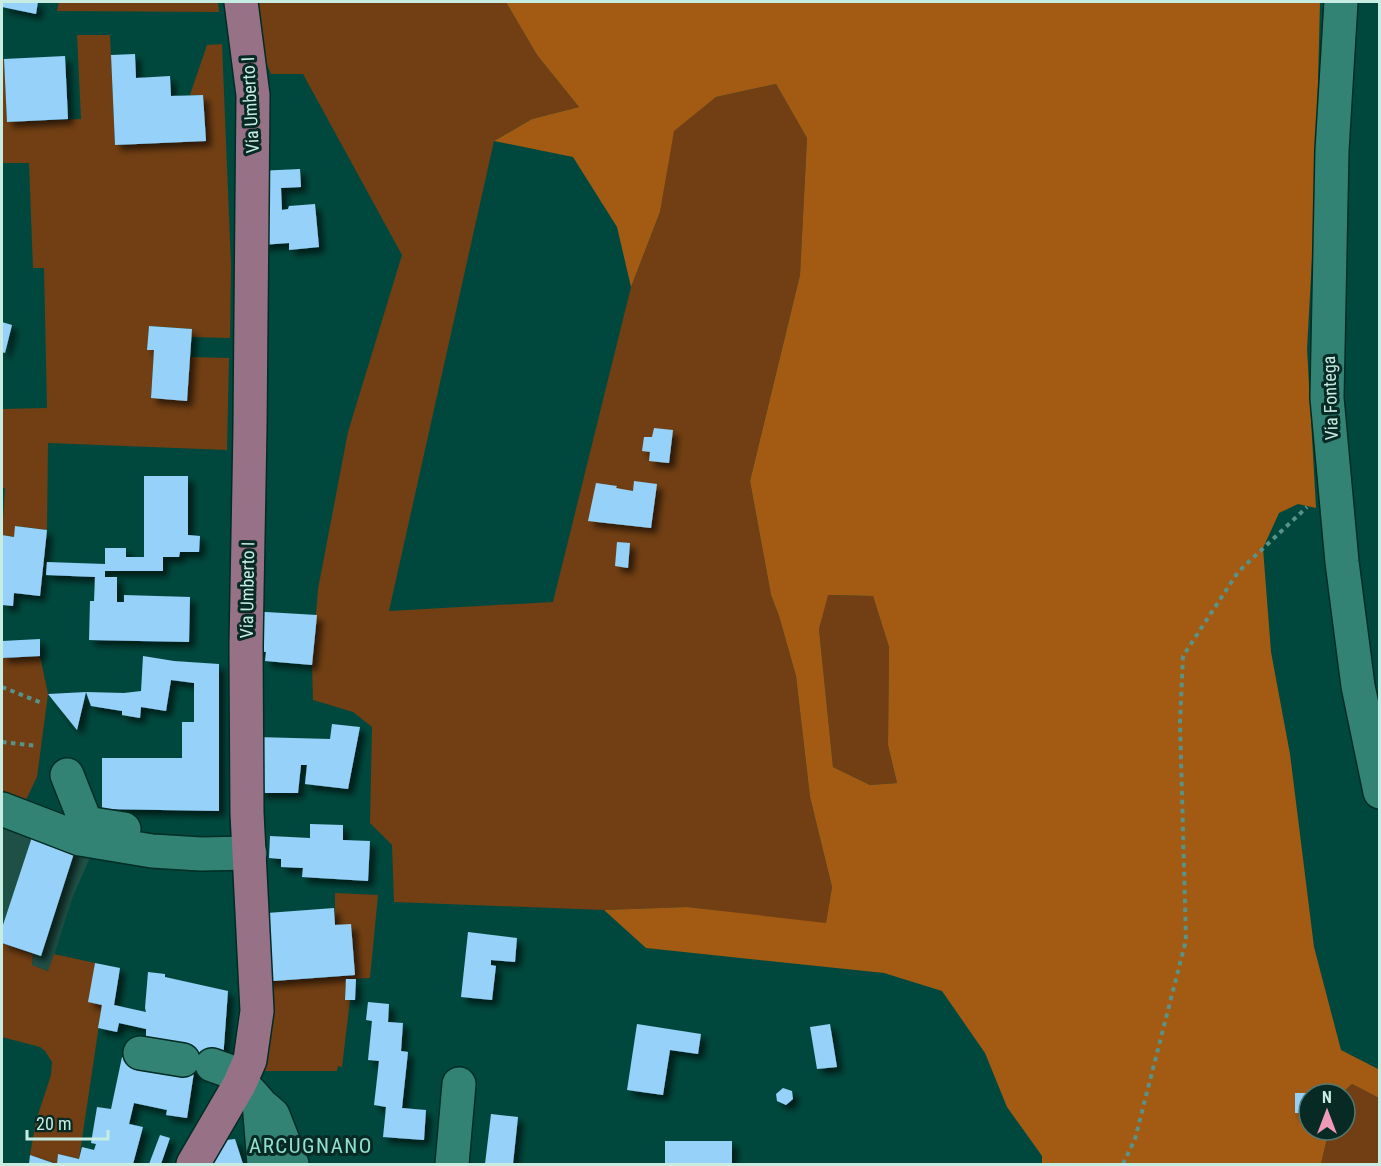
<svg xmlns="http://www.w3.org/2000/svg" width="1381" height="1166" viewBox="0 0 1381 1166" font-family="'Roboto Condensed',sans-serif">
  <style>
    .built { fill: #1f5046 }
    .green { fill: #713f13 }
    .forest { fill: #a35a13; fill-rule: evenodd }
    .building { fill: #95d1f8; filter: url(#shadow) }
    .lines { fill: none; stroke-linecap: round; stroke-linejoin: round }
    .minor-casing { stroke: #002c24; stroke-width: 36 }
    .major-casing { stroke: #002c24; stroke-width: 36 }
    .path { stroke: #599287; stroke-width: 4; stroke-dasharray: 4.5 4.5; stroke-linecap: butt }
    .minor { stroke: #328373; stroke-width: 33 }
    .major { stroke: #977287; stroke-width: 33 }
    .labels { text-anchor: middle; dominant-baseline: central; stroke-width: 6; stroke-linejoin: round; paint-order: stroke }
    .street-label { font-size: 18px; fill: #c7ede3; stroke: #082a24 }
    .quarter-label { font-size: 21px; letter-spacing: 1.5px; fill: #91e0cd; stroke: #082a24 }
  </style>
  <defs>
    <filter id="shadow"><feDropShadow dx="5.5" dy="5.5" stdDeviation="3" flood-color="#0009"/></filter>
  </defs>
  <rect width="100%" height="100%" fill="#00483d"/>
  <path class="built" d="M2 822 93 851 73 896 49 971 32 965 33 954 2 943Z"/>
  <path class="green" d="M59 2H218L219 12 57 11Z
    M247 2H506L537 55 579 107 532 119 494 141 389 611 553 602 631 287 660 212 673 131 716 97 776 84 807 138 800 275 750 481 771 595 779 616 796 676 810 797 832 887 826 924 687 907 604 910 394 902 392 845 370 823 372 727 353 712 313 700 312 665 318 589 348 432 402 255 303 74H271L252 30Z
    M77 35H110L115 145 205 141 203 95H190L207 45 222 44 231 265 230 338 191 337 192 329 149 326 147 350H154L151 398 187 400 190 357 229 358 227 450 48 443 47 530 16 526 14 537 2 535 5 488H2V409L47 408 44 268H33L29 163H2V59H4L7 122 81 119Z
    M827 595 873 596 889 647 888 745 897 783 870 785 833 767 819 629Z
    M40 656 48 694 37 777 22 808 2 798V658Z
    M335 893 378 895 370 978 346 979 345 1000H350L342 1067 338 1066 337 1071H263L260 982 355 975 351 925H335Z
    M2 943 33 954 32 965 48 971 54 954 95 963 89 1002 102 1005 79 1159 58 1154 57 1164 30 1155 36 1121 51 1075 52 1062 45 1051 40 1047 2 1037Z
    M1352 1084 1379 1098V1164H1321L1329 1130H1345V1094H1341Z"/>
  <path class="forest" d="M506 2H1320L1315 204 1307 349 1316 508 1298 504 1279 513 1263 548 1271 652 1290 754 1314 947 1341 1050 1380 1070 1379 1098 1352 1084 1341 1094H1309V1130H1329L1321 1164H1042V1156L1007 1107 985 1053 942 991 884 973 646 948 604 910 687 907 826 923 832 887 810 797 796 676 779 616 771 595 750 481 800 275 807 138 776 84 716 97 674 131 660 212 631 287 617 227 573 157 494 141 532 119 579 107 537 55ZM828 595 873 596 889 647 888 745 897 783 870 785 833 767 819 629Z"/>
  <path class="building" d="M2 2H38L36 14 2 7Z
    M135 54 136 78 170 76 171 96 203 95 206 141 115 145 111 55Z
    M65 56 68 119 7 122 4 59Z
    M300 169 301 187 281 188 282 210 288 209 289 206 315 204 319 247 289 250V243L261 245 257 171Z
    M2 322 12 325 5 353 2 352Z
    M149 326 192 329 187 401 151 398 154 350H147Z
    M654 428 673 430 669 463 649 461 650 452 642 451 644 437H652Z
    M144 476H188V535L200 536 199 552H180L179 557H163V571H105V577H117V602H124V595L190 597 189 642 89 640 90 601H94L95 577 46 575 47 562 105 564V548H126V557H144Z
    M634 481 657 484 651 528 588 521 596 483 617 486 616 488 633 491Z
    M15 526 47 530 40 596 14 593 13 606 2 605V535L14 537Z
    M617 542 630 543 628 568 615 566Z
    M249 611 317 615 312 665 265 661 266 652 246 651Z
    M40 639V656L2 658V641Z
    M143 656 174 661 219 664V811L102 809V758H182V722H194V683L171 680 166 711 141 707 140 718 122 715V711L91 706 86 692 124 693 141 691Z
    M86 692 77 730 48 694Z
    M332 724 360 727 348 789 305 784 307 765H301L298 793H259L256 737 330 739Z
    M310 824 343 825V840L370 841 368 881 302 877 303 868 281 867V859L269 858 270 836 310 838Z
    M33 834 76 847 41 956 2 943V928Z
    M334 908 335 925 351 924 355 975 260 982 267 913Z
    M468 932 517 938 515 962 491 960V965L496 966 492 1000 461 997Z
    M95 963 120 968 114 1005 146 1012 145 1008 148 972 165 974V977L228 991 223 1060 211 1074 194 1072 187 1118 166 1115 167 1110 134 1103 129 1124 143 1127 133 1164H57L58 1154 79 1159 82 1147 94 1150 96 1144 91 1143 97 1107 111 1109 122 1057 182 1067 146 1043V1029L119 1023 117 1032 98 1028 102 1005 88 1002Z
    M346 979H356L355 1000H345Z
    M368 1002 389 1004 388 1022 403 1023 401 1051 408 1052 402 1108 426 1110 424 1140 383 1137 386 1107 374 1105 379 1061 368 1060 372 1021 366 1020Z
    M637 1024 701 1034 698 1054 670 1050 663 1095 627 1090Z
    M830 1024 837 1067 817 1069 810 1027Z
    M783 1088 792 1091 793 1099 786 1105 777 1101 776 1094Z
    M1295 1093H1309V1113H1295Z
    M491 1114 518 1117 513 1164H485Z
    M160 1135 170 1138 161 1164H149Z
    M235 1139 243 1164H197L207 1142Z
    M665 1141H732V1164H665Z
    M30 1155 56 1164H29Z"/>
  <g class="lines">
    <defs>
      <path id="minor" d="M1341 2 1332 150 1327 398 1342 562 1358 686 1380 792
        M67 775 86 823 124 829
        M2 809 80 839 152 851 201 854 250 853
        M140 1053 183 1060
        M212 1065 243 1076
        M239 1085 250 1092 259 1102 264 1164
        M265 1108 273 1115 292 1164
        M452 1164 459 1084"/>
      <path id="major" d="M193 1164 239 1085 250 1060 257 1011 247 813 246 646 250 428 253 95 241 2"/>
    </defs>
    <use href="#minor" class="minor-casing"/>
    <use href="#major" class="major-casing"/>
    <path class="path" d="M2 687 42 703
      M2 742 37 746
      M1123 1164 1135 1139 1186 940 1180 723 1183 656 1238 572 1307 507"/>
    <use href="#minor" class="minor"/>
    <use href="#major" class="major"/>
  </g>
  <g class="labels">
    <g class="street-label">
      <text transform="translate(250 105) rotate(-93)">Via Umberto I</text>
      <text transform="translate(1330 398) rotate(-92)">Via Fontega</text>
      <text transform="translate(247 590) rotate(-89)">Via Umberto I</text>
    </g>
    <g class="quarter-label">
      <text x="311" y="1146">ARCUGNANO</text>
    </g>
  </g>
  <rect width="1381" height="1166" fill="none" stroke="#c7ede3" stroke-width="6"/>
  <g transform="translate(1327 1112)"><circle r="28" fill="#082a24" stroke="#547870" stroke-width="1.5"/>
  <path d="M0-4.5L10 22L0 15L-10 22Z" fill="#ef9ab8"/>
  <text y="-9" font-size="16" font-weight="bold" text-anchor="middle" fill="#c7ede3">N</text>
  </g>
  <path d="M27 1130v9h81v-9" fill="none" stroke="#c7ede3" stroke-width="3"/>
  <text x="36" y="1130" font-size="18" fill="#c7ede3" stroke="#082a24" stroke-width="4.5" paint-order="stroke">20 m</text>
</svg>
